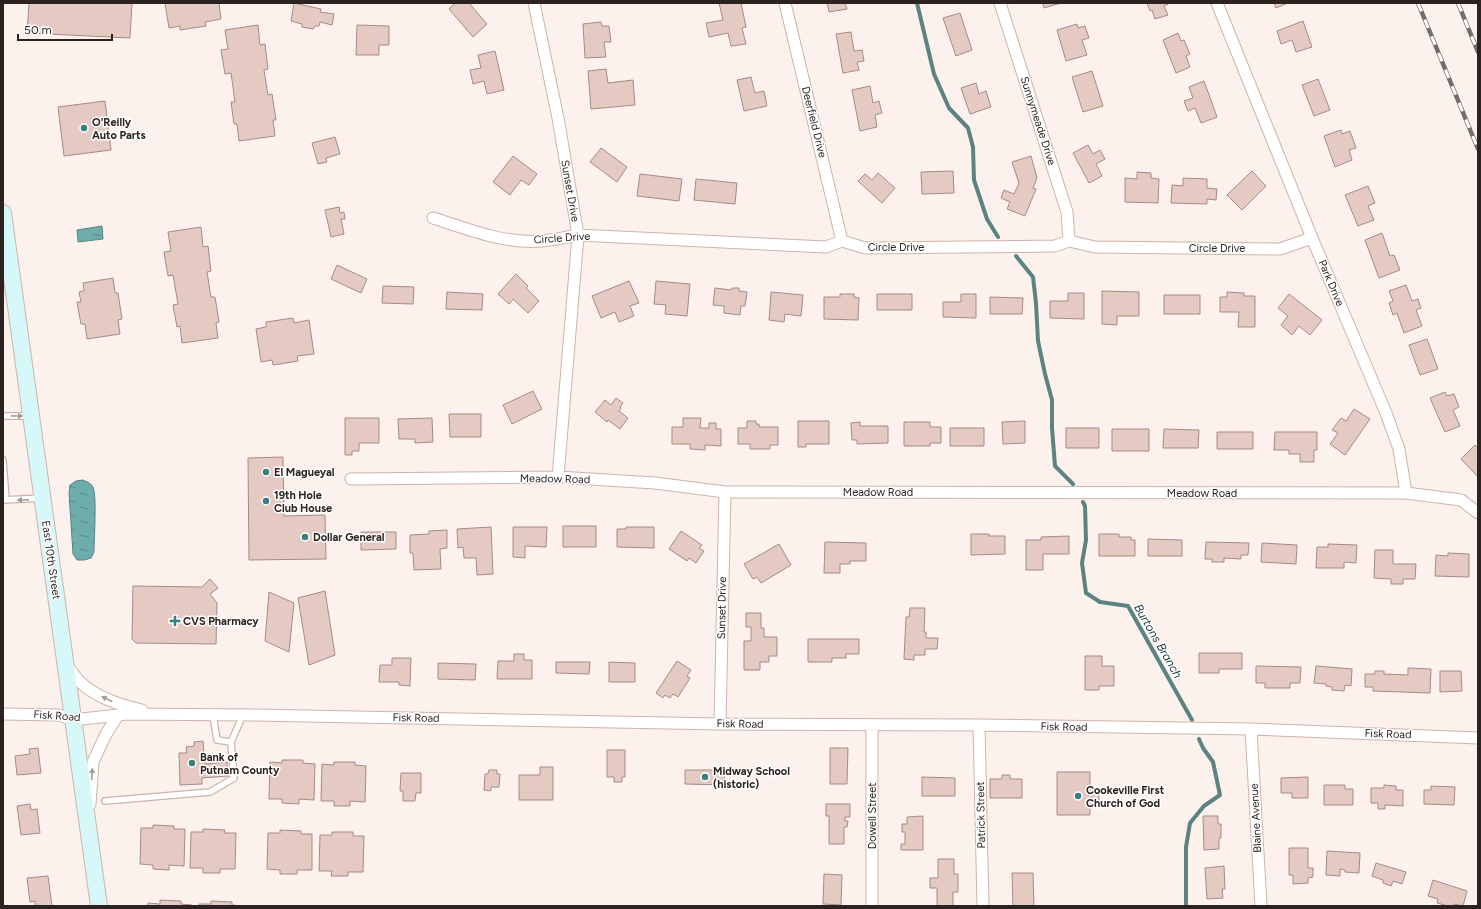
<svg xmlns="http://www.w3.org/2000/svg" width="1481" height="909" viewBox="0 0 1481 909" font-family="Figtree,sans-serif">
  <style>
    .water { fill: url(#water-ripples); stroke: #5a8381 }
    .lines { fill: none; stroke-linecap: round; stroke-linejoin: round }
    .stream { stroke: #5a8381; stroke-width: 4 }
    .building { fill: #e5cac3; stroke: #a58b84 }
    .lane-casing { stroke: #ceb3ab; stroke-width: 8 }
    .street-casing { stroke: #ceb3ab; stroke-width: 13 }
    .secondary-casing { stroke: #ceb3ab; stroke-width: 18 }
    .lane { stroke: #fff; stroke-width: 5.5 }
    .street { stroke: #fff; stroke-width: 11 }
    .secondary { stroke: #d6f8f8; stroke-width: 16 }
    .rail-casing { stroke: #766c69; stroke-width: 4.5 }
    .rail { stroke: #fff; stroke-width: 3; stroke-dasharray: 9; stroke-linecap: butt }
    .oneway { fill: #a09c9a }
    .poi-dot { fill: #367f7d; stroke: #fff; stroke-width: 1.5 }
    .labels { text-anchor: middle; dominant-baseline: central; stroke-width: 3; stroke-linejoin: round; paint-order: stroke }
    .street-label { font-size: 11px; fill: #2c221f; stroke: #fff }
    .poi-label { font-size: 11px; font-weight: bold; fill: #2c221f; stroke: #fff; text-anchor: start }
    .water-label { font-size: 12px; font-style: italic; fill: #1a3a3a; stroke: #fff }
  </style>
  <defs>
    <pattern id="water-ripples" width="26" height="14" patternUnits="userSpaceOnUse"><rect width="26" height="14" fill="#6dadab"/><path d="M2 4q2-2 4 0t4 0M15 11q2-2 4 0t4 0" fill="none" stroke="#5a8c8b"/></pattern>
  </defs>
  <rect width="100%" height="100%" fill="#fdf1ee"/>
  <path class="water" d="M102 226 103 239 78 242 77 230Z
    M83 480C87 482 90 482 93 487 97 495 94 540 94 552L91 558 84 560H77L73 554 69 493 70 485 76 481Z"/>
  <g class="lines">
    <path class="stream" d="M917 3 934 74 949 108 968 128 973 147 974 180 987 219 998 237
      M1016 256 1033 277 1036 303 1038 341 1045 374 1052 400V428L1055 466 1073 484
      M1083 502 1085 506 1086 540 1082 563 1086 593 1100 602 1128 606 1192 720
      M1186 906V847L1190 823 1204 806 1220 795 1213 762 1203 748 1199 739"/>
  </g>
  <path class="building" d="M29 3H132L130 38 27 33Z
    M165 3H219L221 19 205 22 206 26 180 30V26L169 28Z
    M294 3 321 9 320 12 334 14 332 25 320 22 319 26H315L313 29 302 27V24L291 21Z
    M455 3H469L487 24 473 37 449 9Z
    M719 3H741L746 27 742 28 746 44 731 46 728 33 709 37 706 23 723 20Z
    M827 3H845L847 9 829 12Z
    M1043 3H1061L1044 8Z
    M1147 3H1167L1168 4 1164 6 1168 15 1155 19 1152 10 1150 11Z
    M1274 3H1288L1276 8Z
    M960 13 972 50 956 56 943 18Z
    M1303 21 1312 47 1296 52 1292 40 1281 44 1277 31Z
    M601 22 602 26H609L611 42H604L606 57 585 58 583 24Z
    M1077 24 1078 28 1085 26 1089 38 1082 40 1087 55 1066 61 1057 30Z
    M258 25 260 45 265 44 268 69 264 70 268 95 272 94 276 120H273L275 136 239 141 237 124H234L231 102H235L231 73 225 74 221 50 228 49 225 30Z
    M357 25 389 26V45H379V55H356Z
    M851 32 854 51 862 50 864 61 857 62 859 70 843 73 836 34Z
    M1178 33 1181 41 1184 40 1190 54 1186 56 1190 67 1176 73 1163 40Z
    M495 51 504 90 487 94 484 81 473 84 470 70 481 68 478 55Z
    M606 69 608 83 633 80 635 105 591 109 588 71Z
    M1092 71 1103 106 1083 112 1072 77Z
    M751 77 755 93 764 91 767 106 744 111 737 80Z
    M1318 79 1330 110 1314 116 1302 85Z
    M1204 81 1217 117 1201 123 1195 108 1188 111 1184 101 1193 98 1189 87Z
    M976 83 979 94 986 91 991 107 970 114 961 88Z
    M870 86 873 103 879 101 882 113 875 115 877 127 860 131 852 90Z
    M105 101 111 150 64 156 58 107Z
    M1341 130 1342 134 1350 131 1356 148 1349 150 1352 160 1335 167 1324 136Z
    M335 137 340 154 326 158 327 162 318 164 312 143Z
    M1088 145 1093 154 1100 150 1105 159 1096 164 1102 176 1089 183 1073 153Z
    M601 148 627 167 617 182 590 162Z
    M513 156 537 174 529 185 521 180 510 195 493 182Z
    M1031 156 1037 178 1033 188 1036 189 1025 216 1007 209 1010 202 1001 198 1004 190 1014 194 1019 183 1012 162Z
    M953 171 954 193 922 194 921 172Z
    M1252 171 1266 186 1242 210 1227 195Z
    M1137 172 1151 173V178L1159 179 1158 203 1125 202V178L1137 179Z
    M878 173 895 188 882 203 858 181 865 174 872 180Z
    M640 174 682 179 679 201 637 196Z
    M1183 178 1207 179V188L1217 189 1216 200 1207 199V204L1171 203 1172 185 1183 186Z
    M696 179 737 183 735 204 694 200Z
    M1368 186 1375 203 1368 206 1374 220 1358 226 1345 195Z
    M339 207 340 213 344 212 345 219H341L344 234 331 237 325 210Z
    M201 227 203 247 208 246 211 271 207 272 211 297H215L219 322 216 323 218 338 182 343 180 326 177 327 173 305 178 304 173 275 168 276 164 252 171 251 168 232Z
    M1382 233 1390 256 1394 255 1400 270 1379 278 1365 240Z
    M337 265 367 279 361 293 331 279Z
    M516 274 528 286 526 288 539 301 528 313 513 299 509 304 498 294Z
    M113 278 115 293H118L122 319 118 320 120 334 87 339 85 324H81L77 302H81L79 292 84 291 83 283Z
    M629 281 639 303 630 306 634 316 619 322 615 312 601 318 592 296Z
    M656 281 690 284 687 316 665 314 666 305 654 304Z
    M1406 285 1412 301 1418 299 1421 308 1416 310 1422 326 1404 333 1397 313 1393 315 1389 303 1393 301 1389 291Z
    M383 286 414 287 413 304 382 303Z
    M715 288 731 290 732 288H739V291L747 292 745 306H741L740 315 724 313V306L713 305Z
    M1102 291 1139 292V316H1117V325L1102 324Z
    M447 292 483 294 482 310 446 309Z
    M771 292 803 295 801 316 785 314 784 322 769 320Z
    M1227 292 1244 293V296H1255V327H1238L1239 312H1220V297H1227Z
    M1068 293H1084V319L1050 318V301H1068Z
    M840 294H854V297L859 298 858 320 824 319V297H840Z
    M877 294H912V310H877Z
    M961 294H976V318L943 317V302H961Z
    M1289 294 1322 320 1310 335 1299 326 1292 335 1281 325 1288 316 1278 308Z
    M1164 295H1200V314H1164Z
    M990 297 1023 298 1022 314H990Z
    M293 318 294 323 309 320 314 354 297 356 298 361 273 365 272 360 261 362 256 329 266 327V322Z
    M1427 339 1438 369 1420 375 1409 345Z
    M533 391 542 409 512 424 503 405Z
    M1445 392 1447 396 1454 394 1459 407 1453 410 1460 426 1445 432 1430 398Z
    M616 398 623 403 620 407 621 408 619 411 628 418 620 429 608 420 607 422 595 412 605 400 611 405Z
    M1354 409 1370 419 1345 455 1330 444 1338 433 1332 430 1341 418 1346 421Z
    M449 414H481V437H450Z
    M345 418H379V443H359V451H352V455H345Z
    M432 418 433 442 415 443V439H399L398 419Z
    M683 418H701L700 428H709V423H716V429H721V446L705 445V450L690 449V444H672V427H683Z
    M747 421H756V424H759V427H778V445H770V449H750V444H738V428H747Z
    M798 421H829V444H806V447H798Z
    M1025 421V443L1003 444 1002 422Z
    M860 422V426H888V443L857 444V440H852L851 423Z
    M904 422H930V427H941V443H930V446H904Z
    M950 428H984V446H950Z
    M1066 428H1099V448H1066Z
    M1112 429H1149V451H1112Z
    M1164 429 1199 430 1198 448H1163Z
    M1217 432H1253V449H1217Z
    M1275 432H1317V450H1314V462H1300V454H1289V450H1274Z
    M1475 445 1478 448V477L1461 459Z
    M283 457 284 516 325 515 326 559 249 560 248 458Z
    M563 526H596V547H563Z
    M491 527 493 574 477 575 476 558H464L463 547 458 548 457 529Z
    M513 527H547L546 547 525 546V558L513 557Z
    M626 527H654V548L617 547V529H626Z
    M447 530V548L440 549 441 569 414 570 413 553H410V535L429 534V531Z
    M681 531 702 545 699 548 704 551 696 563 689 558 687 561 669 549Z
    M361 532H396V549L361 550Z
    M971 534H989V536H1005V554L971 555Z
    M1099 534H1119V537H1131V540H1135V556H1099Z
    M1069 536V554H1043V570H1026V540H1041V537Z
    M1148 539 1182 540V556H1148Z
    M825 542 866 543V561H850V564H840V573H824Z
    M1206 542 1249 543 1248 555H1241V559L1224 558V562H1212V559H1205Z
    M1262 543 1297 545 1296 564 1261 562Z
    M779 544 791 565 761 583 757 577 753 579 744 564Z
    M1328 544 1357 545 1356 563 1344 562V568H1316L1317 547H1328Z
    M1375 550H1393V564H1416L1415 579H1403V584H1391V579L1374 578Z
    M1448 553 1469 554V577L1435 576 1436 555 1448 556Z
    M210 579 218 588 210 594 217 603 216 644 136 643 132 639 133 586 202 587Z
    M325 591 335 655 309 665 298 598Z
    M269 592 294 603 289 652 265 641Z
    M910 608H925L924 632H926V638H938L937 649H925V655H914V660L904 659 906 617H909Z
    M746 613H761V628H764V637H777V656H769V662H760V670H744V641H751V627H746Z
    M808 639H859V654H846V658H832V662H808Z
    M1199 653H1242V669H1219V673H1199Z
    M514 654H524V660H532V679H497L498 661H514Z
    M1085 656H1102V666H1114V686H1099V690H1085Z
    M392 658H411L410 686 399 685V682H379L380 665H392Z
    M677 661 691 670 687 676 690 678 678 697 673 694 670 698 665 695 663 698 656 693Z
    M556 662H590L589 674 556 673Z
    M609 662 635 663V682H609Z
    M438 663 476 664 475 680 438 679Z
    M1256 666 1301 667 1300 683H1290V688H1265V683H1256Z
    M1316 666 1352 669 1351 686 1345 685 1344 691 1332 690V687L1326 686V684L1314 683Z
    M1408 668 1431 669 1430 693 1373 691V687H1365V674H1375V671H1384V674L1408 675Z
    M1440 671H1461L1462 691 1440 692Z
    M203 741 205 764 227 762 228 776 202 778V784L180 785 179 753H187L186 747 194 746V742Z
    M38 748 41 773 17 775 15 756 30 754 29 749Z
    M830 748H848L847 784H830Z
    M607 750H625V777H622V782H614V777H607Z
    M282 760H303V763L315 764 314 800 299 799V804L282 803V799H269L270 762 282 763Z
    M334 762H355V765L366 766 365 802 350 801V806H334V801H321L322 764 334 765Z
    M540 767H553V800H519V775H540Z
    M489 770H497V774H500L499 787H491V791L484 790 485 774H488Z
    M685 770H725L724 785 685 784Z
    M1057 772H1090V793H1099V800H1090V815H1057Z
    M401 773H421V793H416L415 801H403V791H400Z
    M1002 775H1010V779H1022V798H990V779H1002Z
    M922 777 955 778V796H922Z
    M1308 777V798H1292V793H1281V778Z
    M1324 785H1345V789H1353V805H1324Z
    M1384 785 1396 786V790H1403V806L1385 805V809H1378V803H1371V788H1384Z
    M1431 786 1455 787 1454 805 1424 804V790H1431Z
    M30 804 31 810 37 809 40 833 21 835 17 806Z
    M826 804H850V817H845V821H848L847 827H844V844H829V816H826Z
    M923 816V850H901V844H905V832H902V824H907V817Z
    M1203 816H1218V824H1221V838H1219V849L1204 850Z
    M153 825 174 826V829H185L184 866 169 865V870L153 869V865L140 864 141 828H153Z
    M203 829 225 830 224 833H236L235 869H220V873H203V868H190L191 832H203Z
    M280 830 301 831V834H312V870H297V874H280V870L267 869 268 833H280Z
    M332 832H353V836H364L363 872H348V876H331L332 871H319L320 835H332Z
    M1289 848H1308V868H1313V877L1308 878V883L1293 884V875H1289Z
    M1327 851 1360 853 1359 873 1345 872V870L1340 869V876L1326 875Z
    M938 859H954V874H958V892H953V906H937V888H930V878H938Z
    M1376 863 1406 872 1402 884 1393 881 1391 886 1383 883V880L1372 876Z
    M1224 866 1225 889H1222L1223 898 1207 899 1205 868Z
    M1012 873H1033L1034 906H1013Z
    M824 874 842 875 841 905 823 904Z
    M48 876 52 906H35V901L30 902 27 878Z
    M1433 880 1467 891 1463 906 1454 904 1453 906H1448L1437 903 1438 899 1428 896Z
    M160 900 181 901V904L192 905V906H147L148 903 160 904Z
    M211 901 232 902V905L243 906H199V904H211Z"/>
  <g class="lines">
    <defs>
      <path id="lane" d="M3 416H31
        M3 460 6 500
        M3 500 42 498
        M213 715 217 740 231 742
        M105 801 210 792 234 778 231 742 243 715"/>
      <path id="street" d="M534 3 558 118 578 235 558 477
        M785 3 842 241
        M1000 3 1067 212 1069 241
        M1217 3 1312 238 1386 413 1399 449 1406 493
        M433 218C468 229 504 244 541 241 554 240 566 237 578 235L826 247 842 241 865 248 1055 246 1069 241 1095 247 1280 249 1312 238
        M351 479 558 477 655 483 725 492 1406 493 1461 500 1478 513
        M66 665C71 670 75 677 80 682 97 698 120 705 142 710
        M3 714 59 715 73 720 127 714 250 715 720 724 979 725 1251 729 1478 738
        M720 724 725 492
        M979 725 983 906
        M1251 729 1261 906
        M90 804 93 762 106 734 118 715
        M872 906V725"/>
      <path id="secondary" d="M3 213 99 906"/>
    </defs>
    <use href="#lane" class="lane-casing"/>
    <use href="#street" class="street-casing"/>
    <use href="#secondary" class="secondary-casing"/>
    <use href="#lane" class="lane"/>
    <use href="#street" class="street"/>
    <use href="#secondary" class="secondary"/>
    <defs>
      <path id="rail" d="M1418 3 1478 149
        M1458 3 1478 52"/>
    </defs>
    <use href="#rail" class="rail-casing"/>
    <use href="#rail" class="rail"/>
  </g>
  <defs><path id="oneway-solid" d="M-6-.8H1V-3.2L6.5 0L1 3.2V.8H-6Z"/></defs>
  <g class="oneway">
    <use href="#oneway-solid" transform="translate(17 416) rotate(1)"/>
    <use href="#oneway-solid" transform="translate(23 500) rotate(178)"/>
    <use href="#oneway-solid" transform="translate(107 699) rotate(-153)"/>
    <use href="#oneway-solid" transform="translate(92 774) rotate(-86)"/>
  </g>
  <g class="poi-dot">
    <circle cx="84" cy="128" r="4"/>
    <circle cx="266" cy="472" r="4"/>
    <circle cx="266" cy="501" r="4"/>
    <circle cx="305" cy="537" r="4"/>
    <path d="M173 615h4v4h4v4h-4v4h-4v-4h-4v-4h4z"/>
    <circle cx="192" cy="763" r="4"/>
    <circle cx="705" cy="777" r="4"/>
    <circle cx="1078" cy="796" r="4"/>
  </g>
  <g class="labels">
    <g class="street-label">
      <text transform="translate(1038 121) rotate(72)">Sunnymeade Drive</text>
      <text transform="translate(814 122) rotate(76)">Deerfield Drive</text>
      <text transform="translate(570 191) rotate(80)">Sunset Drive</text>
      <text transform="translate(562 238) rotate(-4)">Circle Drive</text>
      <text x="896" y="247">Circle Drive</text>
      <text x="1217" y="248">Circle Drive</text>
      <text transform="translate(1331 283) rotate(67)">Park Drive</text>
      <text transform="translate(555 479) rotate(1)">Meadow Road</text>
      <text x="878" y="492">Meadow Road</text>
      <text x="1202" y="493">Meadow Road</text>
      <text transform="translate(51 560) rotate(82)">East 10th Street</text>
      <text transform="translate(722 608) rotate(-89)">Sunset Drive</text>
      <text transform="translate(57 716) rotate(4)">Fisk Road</text>
      <text transform="translate(416 718) rotate(1)">Fisk Road</text>
      <text transform="translate(740 724) rotate(1)">Fisk Road</text>
      <text transform="translate(1064 727) rotate(1)">Fisk Road</text>
      <text transform="translate(1388 734) rotate(2)">Fisk Road</text>
      <text transform="translate(981 815) rotate(-91)">Patrick Street</text>
      <text transform="translate(872 816) rotate(-90)">Dowell Street</text>
      <text transform="translate(1256 818) rotate(-93)">Blaine Avenue</text>
    </g>
    <g class="poi-label">
      <text x="92" y="122">O'Reilly<tspan x="92" dy="13">Auto Parts</tspan></text>
      <text x="274" y="472">El Magueyal</text>
      <text x="274" y="495">19th Hole<tspan x="274" dy="13">Club House</tspan></text>
      <text x="313" y="537">Dollar General</text>
      <text x="183" y="621">CVS Pharmacy</text>
      <text x="200" y="757">Bank of<tspan x="200" dy="13">Putnam County</tspan></text>
      <text x="713" y="771">Midway School<tspan x="713" dy="13">(historic)</tspan></text>
      <text x="1086" y="790">Cookeville First<tspan x="1086" dy="13">Church of God</tspan></text>
    </g>
    <g class="water-label">
      <text transform="translate(1158 641) rotate(60)">Burtons Branch</text>
    </g>
  </g>
  <rect width="1481" height="909" fill="none" stroke="#2c221f" stroke-width="8"/>
  <path d="M18 34v6h94v-6" fill="none" stroke="#2c221f" stroke-width="2"/>
  <text x="24" y="34" font-size="12" fill="#2c221f" stroke="#ffffff" stroke-width="3" paint-order="stroke">50 m</text>
</svg>
